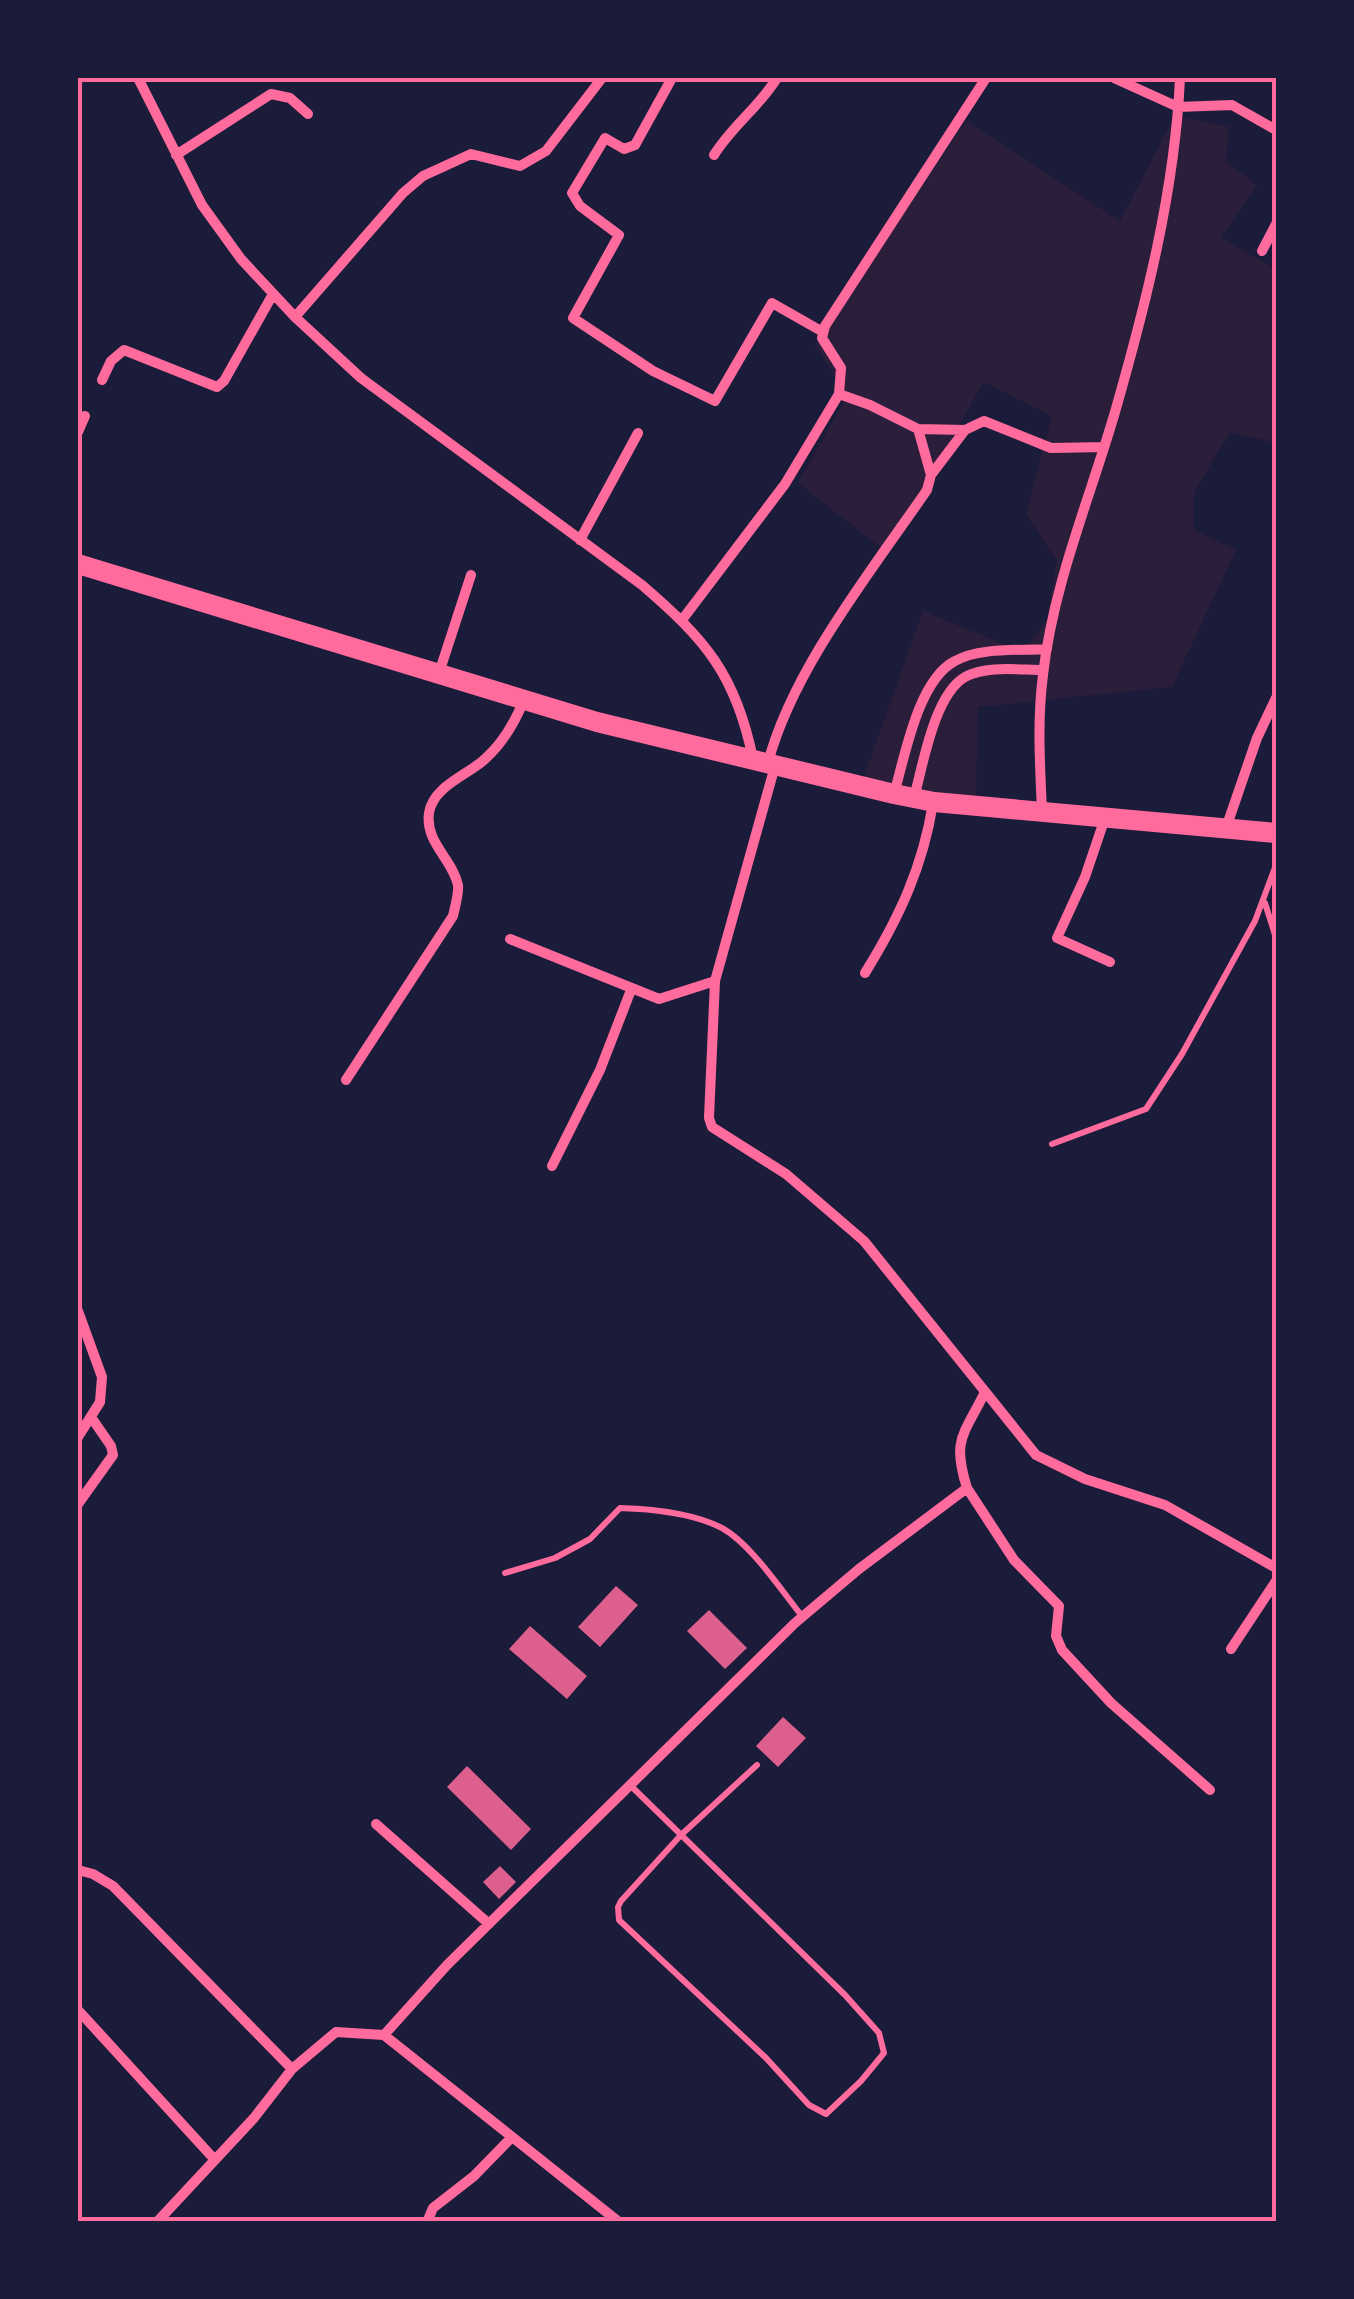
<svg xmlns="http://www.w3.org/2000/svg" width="1354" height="2299" viewBox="0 0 1354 2299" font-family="Figtree,sans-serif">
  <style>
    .green { fill: #2a1e3b }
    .building { fill: #dd5f8e }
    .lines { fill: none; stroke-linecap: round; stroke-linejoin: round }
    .service { stroke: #ff6b9d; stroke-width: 6 }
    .minor { stroke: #ff6b9d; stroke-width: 10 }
    .primary { stroke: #ff6b9d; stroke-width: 20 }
    .neatline { fill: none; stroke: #ff6b9d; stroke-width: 4 }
  </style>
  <rect width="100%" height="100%" fill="#1b1b3a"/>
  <path class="green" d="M1175 115 1229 127 1226 162 1257 185 1221 238 1276 269V443L1230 432 1194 493V530L1236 550 1172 687 978 707 976 802 862 782 923 611 1023 652 1047 619 1057 561 1026 514 1052 416 983 382 889 554 798 483 847 396 815 345 966 121 1120 221Z"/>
  <path class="building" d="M616 1586 638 1605 600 1647 578 1627Z
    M709 1610 747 1648 725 1669 687 1631Z
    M530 1626 587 1676 567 1699 509 1649Z
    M783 1717 806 1738 778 1767 756 1746Z
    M467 1766 531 1829 511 1850 447 1787Z
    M500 1866 516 1882 499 1899 483 1882Z"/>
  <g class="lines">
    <path class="service" d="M1265 903 1276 938
      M1052 1144 1146 1109 1182 1054 1255 921 1276 865
      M505 1573 555 1558 590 1539 620 1508C652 1509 693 1513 722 1528 751 1544 781 1590 802 1616
      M630 1785 845 1995 879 2033 884 2053 861 2081 826 2114 809 2105 766 2058 619 1920 618 1907 621 1901 681 1835 757 1765"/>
    <path class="minor" d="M138 78 202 205 241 259 295 317 361 378 642 585C706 640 736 675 753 759
      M672 78 635 145 624 149 605 138 572 193 580 206 619 235 573 318 653 371 715 401 772 303 823 332
      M1114 78 1178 107 1232 105 1276 130
      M176 155 271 94 290 98 308 114
      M714 155C733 125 759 107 777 78
      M1262 251 1276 224
      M295 317 403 193 423 176 471 154 520 166 546 151 602 78
      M102 380 111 361 124 350 217 387 224 381 273 294
      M918 429 965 430
      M78 432 85 416
      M931 475 965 430 984 421 1051 448 1104 447
      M580 540 638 433
      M682 620 785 484 839 394 841 368 822 338 825 326 986 78
      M439 673 471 575
      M768 763C792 670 872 570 927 490L931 475 918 429 870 405 839 394
      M775 766 715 981 709 1118 712 1127 786 1174 864 1241 1036 1455 1085 1479 1165 1505 1276 1568
      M894 794C905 756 918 680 955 661 980 647 1019 651 1047 649
      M914 798C923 765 934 695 965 677 986 665 1020 670 1043 670
      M1042 811C1040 765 1037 721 1043 675 1053 585 1090 498 1115 412 1146 304 1175 190 1180 78
      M1105 818 1085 877 1057 938 1110 962
      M1226 828 1257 738 1276 698
      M510 939 659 999 715 981
      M865 973C899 918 923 867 933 803
      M346 1080 453 916C455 907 459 893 458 885 452 858 425 843 429 813 433 786 468 775 485 759 503 743 515 722 524 700
      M552 1166 600 1070 631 990
      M78 1311 102 1377 100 1402 78 1437
      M967 1488 1014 1560 1059 1606 1056 1636 1062 1650 1111 1703 1210 1790
      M78 1504 113 1455 111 1446 91 1417
      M1231 1649 1276 1581
      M376 1824 489 1924
      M78 1870 93 1874 113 1886 292 2069
      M78 2010 215 2160
      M384 2035 447 1965 795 1623 859 1569 967 1488C952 1440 963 1436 984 1394
      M157 2222 254 2118 292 2069 336 2032 384 2035 619 2222
      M427 2222 433 2208 474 2176 512 2137"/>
    <path class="primary" d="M78 564 597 722 894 794 934 802 1276 833"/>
  </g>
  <rect width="1354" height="2299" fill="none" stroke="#1b1b3a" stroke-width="160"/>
  <rect x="80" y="80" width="1194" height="2139" class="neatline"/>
</svg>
